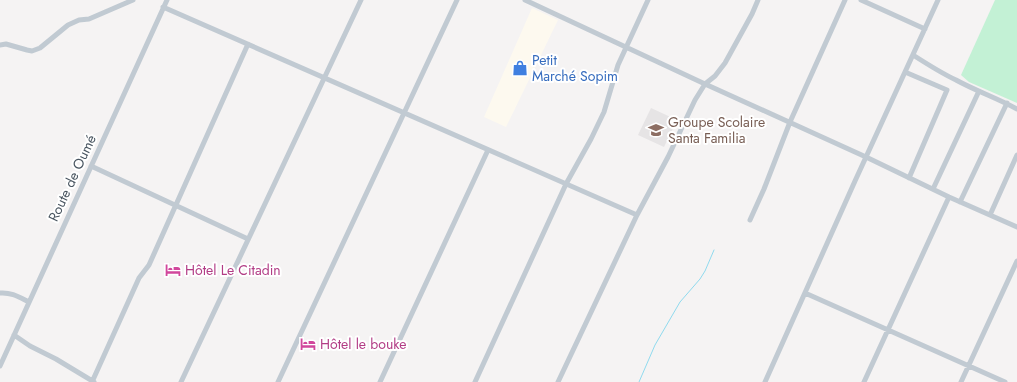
<svg xmlns="http://www.w3.org/2000/svg" width="1017" height="382" viewBox="0 0 1017 382" font-family="Jost,sans-serif">
  <style>
    .commercial { fill: #fdf9ef }
    .education { fill: #e6e4e5 }
    .green { fill: #c3f1d5 }
    .lines { fill: none; stroke-linecap: round; stroke-linejoin: round }
    .stream { stroke: #90daee; stroke-width: 1 }
    .minor { stroke: #c1cad2; stroke-width: 5 }
    .labels { text-anchor: middle; dominant-baseline: central; stroke-width: 4; stroke-linejoin: round; paint-order: stroke }
    .shop-label { font-size: 14px; fill: #366cbe; stroke: #fff; text-anchor: start }
    .education-label { font-size: 14px; fill: #785e54; stroke: #fff; text-anchor: start }
    .street-label { font-size: 14px; fill: #4a5661; stroke: #fff }
    .hotel-label { font-size: 14px; fill: #b23c85; stroke: #fff; text-anchor: start }
  </style>
  <rect width="100%" height="100%" fill="#f5f3f3"/>
  <path class="commercial" d="M532 8 558 20 506 127 484 117Z"/>
  <path class="education" d="M651 108 677 120 664 147 638 135Z"/>
  <path class="green" d="M995 0H1017V103L969 82 961 75Z"/>
  <g class="lines">
    <path class="stream" d="M639 382 655 345 680 302 700 279 705 271 714 250"/>
    <path class="minor" d="M525 0 705 84 866 157 949 197 1017 227
      M861 0 925 29
      M163 7 637 215
      M0 45 6 44 27 50 32 51 40 48 68 25 79 20 89 19 133 0
      M913 55C927 64 941 73 956 80 976 91 997 98 1017 109
      M905 72 947 90 909 178
      M91 166 248 239
      M933 189 979 91
      M960 202 1007 103
      M990 215 1017 155
      M750 220 764 189 790 122 845 0
      M0 293C11 292 19 297 29 302
      M805 293 1005 382
      M14 335 30 346 56 359 94 382
      M0 366 167 0
      M92 382 139 278 149 265 248 44
      M181 382 361 0
      M278 382 457 0
      M380 382 488 150
      M475 382 566 184 591 139 604 112 618 65 648 0
      M558 382 637 215 668 157 695 100 705 84 715 76 725 63 752 14 758 0
      M765 382 855 181 938 0
      M864 382 949 197
      M961 382 1017 261"/>
  </g>
  <defs>
    <symbol id="shop-bare" viewBox="-9 -9 18 18"><path d="M-5-2.5h2.3a2.7 3.5 0 0 1 5.4 0H5L5.5 6h-11ZM-1.5-2.5h3a1.5 2.3 0 0 0-3 0Z" fill="#3f7fe0" stroke="#fff" stroke-width="2.5" paint-order="stroke"/></symbol>
    <symbol id="school-bare" viewBox="-9 -9 18 18"><path d="M0-5L7-2L0 1L-7-2ZM-4 1L0 2.5L4 1V4Q0 6-4 4Z" fill="#8d6e63" stroke="#fff" stroke-width="2.5" paint-order="stroke"/></symbol>
    <symbol id="hotel-bare" viewBox="-9 -9 18 18"><path d="M-6-4.5h1.5V1H6V5H4.5V3h-9V5H-6ZM-4 0a1.8 1.8 0 1 1 3.6 0ZM.5 0V-2.5h3Q6-2.5 6 0Z" fill="#d1479c" stroke="#fff" stroke-width="2.5" paint-order="stroke"/></symbol>
  </defs>
  <g fill-rule="evenodd">
    <use href="#shop-bare" x="509" y="57" width="22" height="22"/>
    <use href="#school-bare" x="645" y="119" width="22" height="22"/>
    <use href="#hotel-bare" x="162" y="259" width="22" height="22"/>
    <use href="#hotel-bare" x="297" y="333" width="22" height="22"/>
  </g>
  <g class="labels">
    <g class="shop-label">
      <text x="532" y="60">Petit<tspan x="532" dy="16">Marché Sopim</tspan></text>
    </g>
    <g class="education-label">
      <text x="668" y="122">Groupe Scolaire<tspan x="668" dy="16">Santa Familia</tspan></text>
    </g>
    <g class="street-label">
      <text transform="translate(72 178) rotate(-65)">Route de Oumé</text>
    </g>
    <g class="hotel-label">
      <text x="185" y="270">Hôtel Le Citadin</text>
      <text x="320" y="344">Hôtel le bouke</text>
    </g>
  </g>
</svg>
